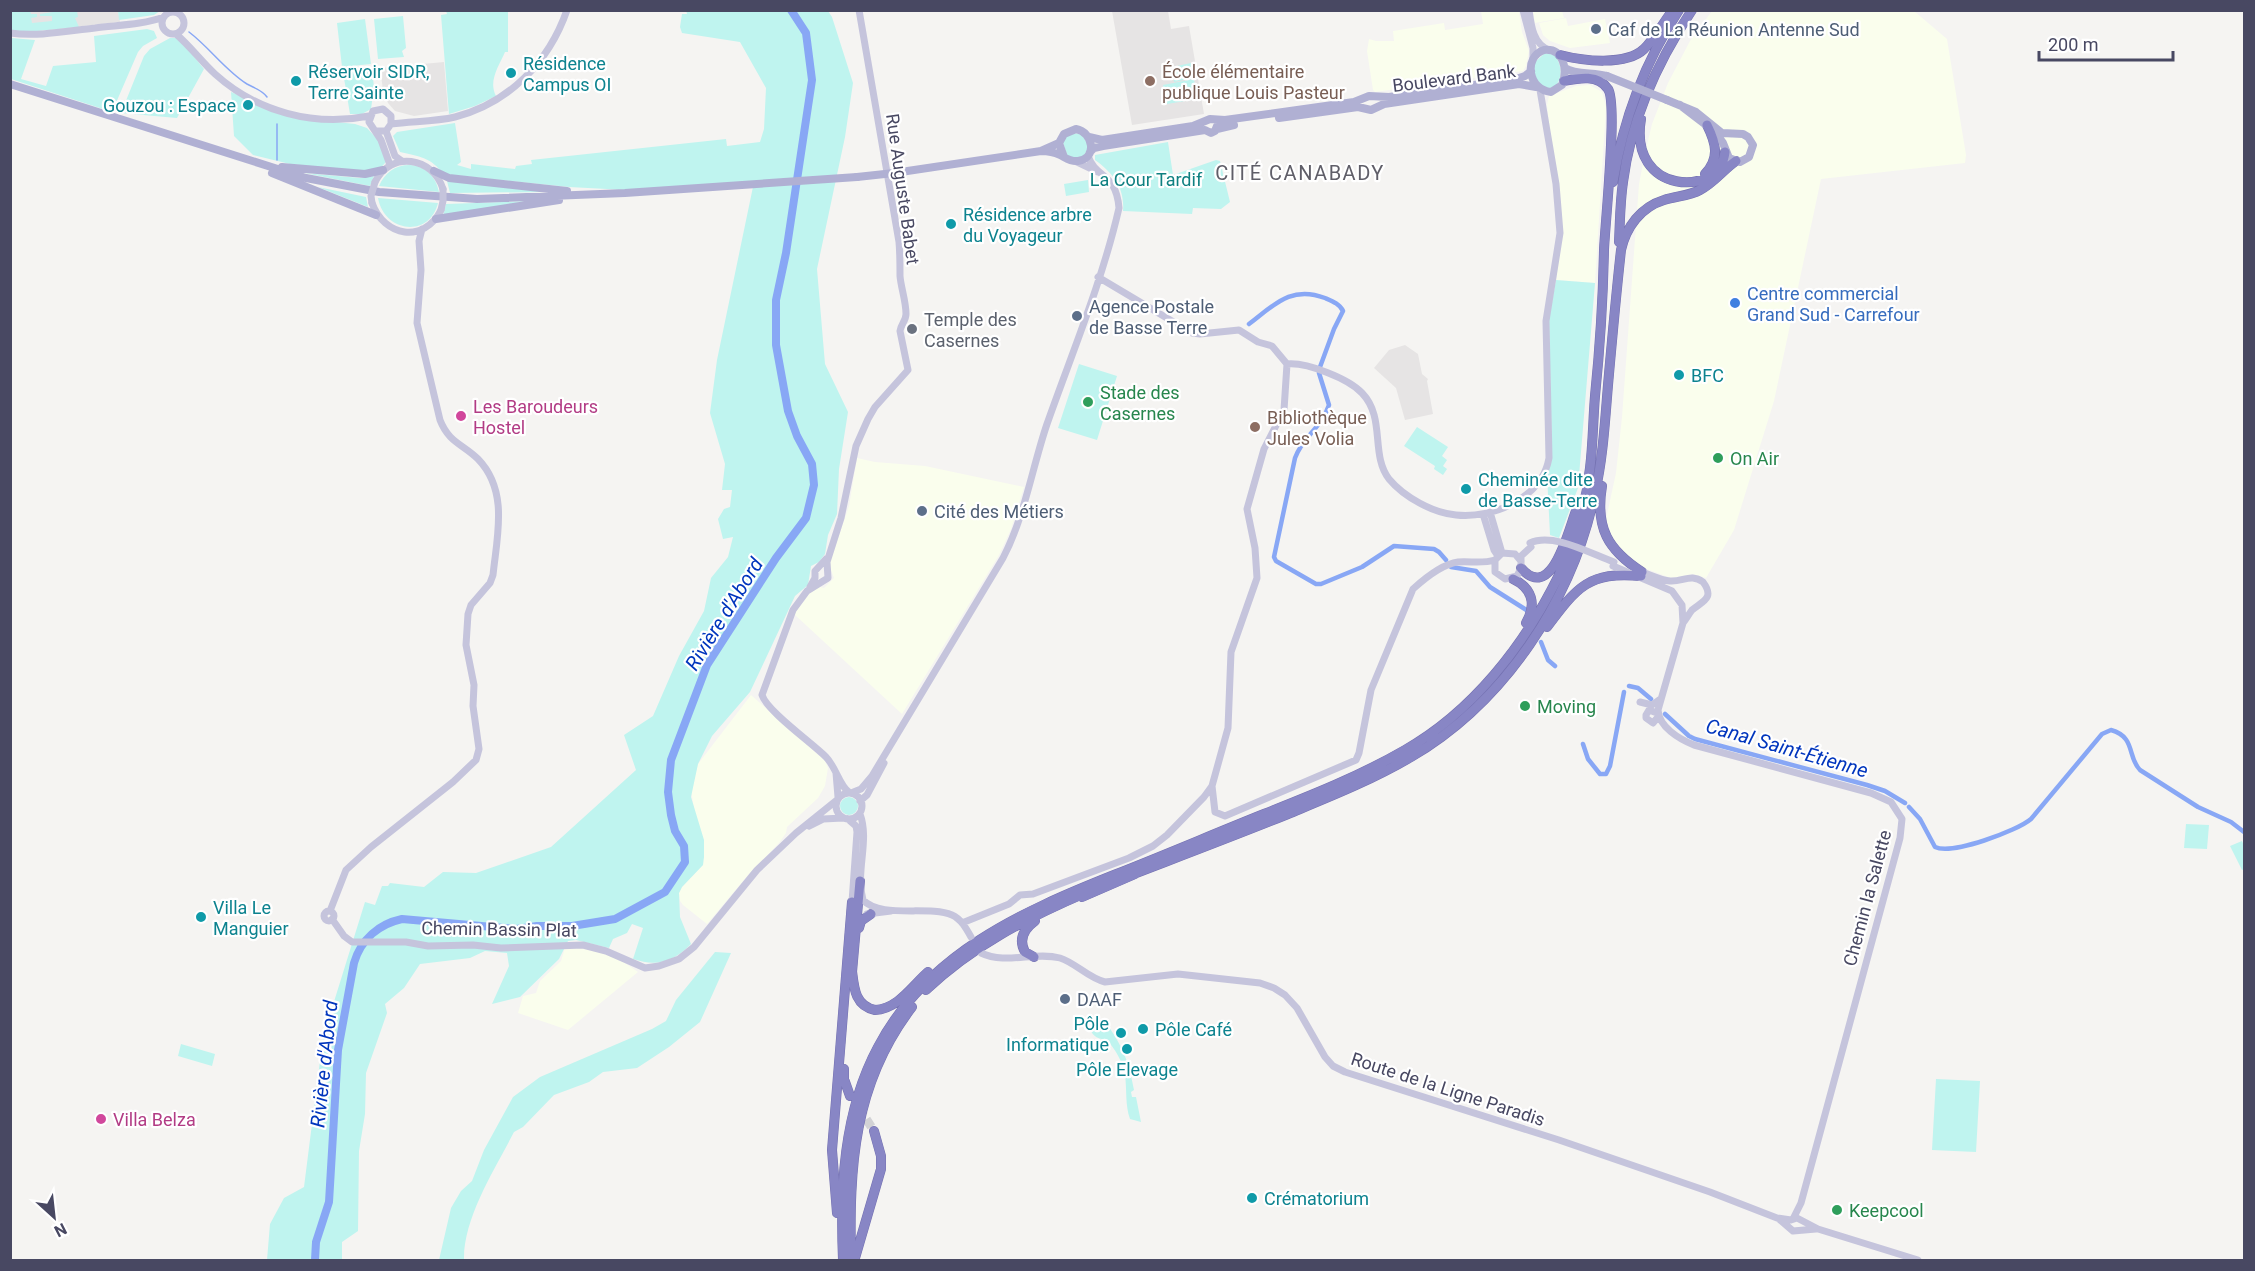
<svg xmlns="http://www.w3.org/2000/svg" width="2255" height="1271" viewBox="0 0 2255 1271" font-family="Roboto,sans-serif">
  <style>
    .commercial { fill: #fafeed }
    .education { fill: #e6e4e4 }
    .green { fill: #bff4ef }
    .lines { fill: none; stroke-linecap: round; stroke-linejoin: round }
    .stream { stroke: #88a7f5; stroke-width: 1.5 }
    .canal { stroke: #88a7f5; stroke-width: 4.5 }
    .river { stroke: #88a7f5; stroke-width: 8 }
    .highway-tunnel { stroke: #d2d2d5; stroke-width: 9; stroke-dasharray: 9 4.5; stroke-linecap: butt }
    .highway-casing { stroke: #7471b1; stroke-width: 10 }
    .secondary { stroke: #c5c4dc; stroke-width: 7 }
    .primary { stroke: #b0b0d3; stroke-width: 8 }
    .highway { stroke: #8886c5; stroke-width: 9 }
    .secondary-bridge { stroke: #c5c4dc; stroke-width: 7 }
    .primary-bridge { stroke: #b0b0d3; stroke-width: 8 }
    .service-dot { fill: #5c6f8a; stroke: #fff; stroke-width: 2 }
    .culture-dot { fill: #0f9aa8; stroke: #fff; stroke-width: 2 }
    .education-dot { fill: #8d6e63; stroke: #fff; stroke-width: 2 }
    .shop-dot { fill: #3f7fe0; stroke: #fff; stroke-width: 2 }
    .worship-dot { fill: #6b7280; stroke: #fff; stroke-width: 2 }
    .leisure-dot { fill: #2e9e5b; stroke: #fff; stroke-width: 2 }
    .hotel-dot { fill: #d1479c; stroke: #fff; stroke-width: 2 }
    .labels { text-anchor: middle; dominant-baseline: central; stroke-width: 4.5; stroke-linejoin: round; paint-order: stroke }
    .service-label { font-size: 18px; fill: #4e5e75; stroke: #fff; text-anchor: start }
    .culture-label { font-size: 18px; fill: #0d838f; stroke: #fff; text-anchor: start }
    .education-label { font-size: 18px; fill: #785e54; stroke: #fff; text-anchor: start }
    .street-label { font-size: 18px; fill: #484862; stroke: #fff }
    .park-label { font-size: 18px; fill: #0f8081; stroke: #fff }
    .shop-label { font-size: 18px; fill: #366cbe; stroke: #fff; text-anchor: start }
    .worship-label { font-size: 18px; fill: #5b616d; stroke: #fff; text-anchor: start }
    .leisure-label { font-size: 18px; fill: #27864d; stroke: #fff; text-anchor: start }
    .hotel-label { font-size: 18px; fill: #b23c85; stroke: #fff; text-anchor: start }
    .neighbourhood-label { font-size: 20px; letter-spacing: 1.5px; fill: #5f5e68; stroke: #fff }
    .water-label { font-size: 20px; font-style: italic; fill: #0035bd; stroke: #fff }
  </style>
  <rect width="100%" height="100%" fill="#f5f4f2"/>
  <path class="commercial" d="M1481 11H1519L1522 32 1529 51 1526 66 1523 71 1375 92 1373 90 1367 51 1369 39 1376 41H1394L1393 31 1444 23 1445 30 1483 24Z
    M1533 11H1562L1564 18 1535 23Z
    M1712 11H1914L1947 39 1966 155 1965 163 1821 179 1774 401 1734 530 1706 578 1693 574 1671 578 1644 568 1622 552 1612 538 1606 519 1616 473 1622 417 1639 184 1645 153 1652 124 1668 83 1690 41Z
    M1566 18 1568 26 1605 19 1610 43 1570 48 1550 41 1543 35 1539 23Z
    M1590 85 1602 92 1606 107 1595 283 1556 280 1562 234 1547 105 1549 96 1576 86Z
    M857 458 875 462 925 466 1024 487 1011 529 999 555 902 714 794 614 813 589 820 587 824 588 834 578 829 565 849 506Z
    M751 695 825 761 828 768 825 786 818 798 787 827 786 833 779 843 748 875 707 924 683 905 680 901 679 893 682 887 703 865 691 790 698 764Z
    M565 948H582L598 951 616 957 638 972 568 1030 518 1013 523 996 536 993 540 981 561 961Z"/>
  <path class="education" d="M18 11H118L120 22 27 32Z
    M1112 11H1168L1171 29 1189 26 1204 114 1132 125Z
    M444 62 448 111 414 116 395 111 388 103 383 90 380 68Z
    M1405 345 1418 354 1422 374 1428 379 1427 381 1433 414 1405 420 1396 388 1374 368 1389 350Z"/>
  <path class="green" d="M686 10 828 11 832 17 853 83 845 137 817 269 825 364 848 412 839 469 837 514 828 535 825 554 819 562 811 566 808 585 795 596 750 692 712 736 698 764 691 797 704 840V857L703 865 682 887 679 893 680 917 691 944C673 962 657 967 633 959L643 928 632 924 627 933 613 939 609 948 576 940 568 941 559 959 520 997 492 1004 509 966 507 953 485 951 470 958 420 964 404 988 385 1004 387 1013 366 1073 365 1114 359 1151 358 1231 342 1242V1260H267L270 1224 284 1198 304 1187 323 1037 365 902 375 905 382 886H388L390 883 424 887 443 872 476 873 551 847 636 770 624 735 653 716 679 656 704 611 711 578 728 557 733 537 723 539 718 519 724 509 730 507 732 490H722L725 464 710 413 717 360 754 182 626 190 569 187 443 174C432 158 419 156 400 152L393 136 397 132 455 123 461 162 457 165 471 169V164L515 169 516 166 532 164 531 160 726 139 727 146 760 142 764 129 766 88 740 42 682 33 680 27 682 14H687Z
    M10 11H30L31 14H37V17L31 18 32 23 52 21V16H40V14L53 12V11H77L78 17 75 18 79 27 27 32 10 30Z
    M118 11V10L160 11 154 15 119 20Z
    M446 11H508V52H505C499 66 488 81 496 96L475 106 449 114 441 15 447 14Z
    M403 16 406 48 402 51 404 57 378 59 374 19Z
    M365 19 371 64 342 67 337 23Z
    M147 29 154 31 157 38 143 46 138 52 112 112 11 79V38L35 40 21 79 46 86 53 66 96 62 94 36Z
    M170 38H176L187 48 204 69 177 118 121 113 144 56 150 49Z
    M1545 53 1555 55C1562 66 1563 77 1555 87L1544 89 1534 76V63Z
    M1191 63 1193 78 1174 82 1172 67Z
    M372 69 374 87 371 109 362 114H350L343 72Z
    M1194 79 1197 99 1167 104 1163 85Z
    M231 92 290 117 355 124 367 128 378 140 386 161C383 168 375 170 368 172L290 164 253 155 234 136Z
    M1071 133 1082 134 1089 147 1083 157H1068L1062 140Z
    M1168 142 1173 175 1216 160 1220 161 1230 202 1221 209 1193 208 1192 214 1123 211C1125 188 1113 173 1095 160V155Z
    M410 165C426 166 436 177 439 192L379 186C385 173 394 165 410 165Z
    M304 173 360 178 374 176 370 186Z
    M1088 180 1089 192 1066 196 1064 184Z
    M447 181 545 192 450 193Z
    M318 187 366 197 368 207Z
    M378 198 438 203C429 239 384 232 378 198Z
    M527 201 443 216 446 204Z
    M1556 280 1595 283 1578 488 1559 538 1550 535 1547 474 1552 458 1549 319Z
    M1079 364 1117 376 1097 440 1058 428Z
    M1417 427 1448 447 1442 456 1447 460 1443 466 1447 469 1443 475 1434 469 1435 466 1404 446Z
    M840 806a9 9 0 1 1 18 0a9 9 0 1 1-18 0Z
    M2186 824 2209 825 2207 849 2184 848Z
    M2242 841 2244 846V869L2242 870 2230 846Z
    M715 952 731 953 700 1022 669 1047 637 1068 603 1072 589 1082 554 1095 523 1127 514 1132C495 1169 463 1218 464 1260H439L451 1208 461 1191 472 1181 484 1150 513 1097 540 1077 652 1029 666 1021 676 1000Z
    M1109 1027C1125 1051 1129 1064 1134 1090L1131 1092 1132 1097H1136L1141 1122 1130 1119C1125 1105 1127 1090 1125 1075 1123 1062 1115 1049 1107 1040 1099 1039 1093 1037 1090 1029Z
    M181 1044 215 1054 212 1066 178 1056Z
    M1936 1079 1980 1081 1976 1152 1932 1150Z"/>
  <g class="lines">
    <path class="stream" d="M161 10V11
      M189 32C210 48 225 70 247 84 254 88 262 90 267 97
      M277 124V160"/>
    <path class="canal" d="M1249 324C1274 305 1291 285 1325 298 1332 301 1340 304 1343 311L1334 329 1320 367
      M1319 373 1329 405C1321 429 1303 436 1295 458L1274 557 1276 561 1316 584H1321L1362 567 1394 546 1434 549 1439 552 1446 560
      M1451 567 1476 571 1490 587 1528 611
      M1541 642 1548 660 1555 666
      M1629 686 1638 688 1651 699
      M1665 714 1689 736 1695 739 1867 785 1885 791 1905 803
      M1583 744 1588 759 1600 774H1606L1610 766 1624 692
      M1909 807 1920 819 1935 847C1952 855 2017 831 2031 819L2102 734 2111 730C2136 737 2127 757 2140 770L2198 807 2231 822 2244 832"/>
    <path class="river" d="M315 1260 316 1242 329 1202 338 1050 354 963C361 939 379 924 402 919L517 929 537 926H572L615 919 665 892 685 862 684 846 675 831 671 815 668 792 671 760 707 665 776 558 806 518 814 485 812 464 797 436 788 411 776 345V300L786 253 812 80 806 33 791 10"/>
    <path class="highway-tunnel" d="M859 1108 874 1131"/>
    <defs>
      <path id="highway" d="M1560 55C1583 61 1626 66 1644 49 1655 38 1663 23 1673 10
        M1641 119C1628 195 1720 198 1725 152
        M1705 174C1720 158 1716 143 1707 125
        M1613 182C1623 120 1644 63 1679 10
        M1619 242C1620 222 1620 202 1623 182 1631 120 1658 61 1692 10
        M1602 486C1595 528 1608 550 1642 572
        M1521 568C1552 604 1569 528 1576 511
        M1513 579C1532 588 1537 604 1526 623
        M1547 627C1577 587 1589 571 1641 576
        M1131 875C1183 855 1236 835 1288 814 1329 797 1372 780 1411 757 1505 702 1573 599 1595 493 1603 458 1605 421 1608 385 1612 340 1616 295 1621 250 1626 227 1641 207 1664 200 1676 196 1689 196 1700 190 1714 183 1723 170 1736 161
        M1082 897 1135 874
        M859 928 861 921 871 914
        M1034 957 1025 952C1018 939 1024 929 1035 921
        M852 971C854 988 855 1006 875 1010 898 1009 912 986 928 972
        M852 972 860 881
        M926 990C972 946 1027 918 1085 893
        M844 1069V1079L850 1096
        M837 1213 832 1150 852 902
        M855 1258 881 1169V1156L874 1131
        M843 1260C840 1189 843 1112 878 1047 927 954 1021 912 1114 875 1165 855 1214 834 1264 814 1312 795 1360 776 1405 750 1472 712 1524 646 1558 577 1574 544 1586 505 1590 468 1593 444 1593 420 1595 396 1600 347 1603 299 1604 250 1605 224 1618 103 1608 89 1598 74 1579 78 1564 81
        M851 1260C849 1167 853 1084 912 1007"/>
    </defs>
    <use href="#highway" class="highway-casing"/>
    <path class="secondary" d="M1523 10 1533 48V58
      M1529 10C1531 25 1533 44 1549 50
      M162 23a11 11 0 1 1 22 0a11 11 0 1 1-22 0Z
      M10 33C38 37 67 31 95 28 118 25 142 25 164 17
      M176 34C190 46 201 61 215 74 257 112 314 127 369 116
      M391 124C412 121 434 122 455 117 509 103 549 62 567 10
      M376 131H386L391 124V116L383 109 373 111 369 122 381 140 390 165
      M386 131 395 156 402 161
      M1075 161 1098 172
      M375 182C391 150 433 157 443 189
      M372 203C384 237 424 244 441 210
      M1287 364C1307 362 1349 379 1362 393 1386 418 1370 454 1389 479 1404 497 1433 513 1456 515 1493 519 1542 498 1549 458L1546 321 1560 233 1556 184 1540 90
      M1490 512 1502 553
      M1483 514 1494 550 1498 556
      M1521 561 1515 554 1502 553 1495 560V572L1505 579 1517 576 1521 568V556L1531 547
      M1613 566 1672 591 1682 605 1683 623 1658 710C1659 727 1679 739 1694 745L1871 793 1891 802 1902 819 1900 838 1801 1203 1793 1219
      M1642 572C1651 575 1661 580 1670 581 1683 582 1691 573 1703 582 1715 598 1703 601 1692 610 1689 614 1686 619 1683 623
      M810 587 815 578V571L826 559
      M1640 702 1652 705 1659 700
      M1657 713 1649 710 1646 715V718L1653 723 1658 717
      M836 773 838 797
      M1212 786 1215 812 1225 816 1356 760 1359 753 1371 690 1413 589C1424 579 1442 564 1458 562 1471 561 1482 564 1495 560
      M849 792C840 787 836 767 826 757 812 743 767 711 762 695L793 610 807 591 828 578 827 562 841 518 856 446 868 419 875 407 908 370 900 331C901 324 906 321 906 314 906 301 901 288 900 276 900 264 900 253 899 242L859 10
      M836 806a13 13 0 1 1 26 0a13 13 0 1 1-26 0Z
      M851 793 861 789 872 776 1003 558C1025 516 1032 468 1047 424 1072 353 1102 282 1119 208 1116 172 1096 179 1088 156
      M860 801 867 795 884 763
      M860 814C870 841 855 871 863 900 881 919 928 905 952 915 961 919 966 928 971 937
      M848 819 856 826 857 832 852 902 854 905
      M809 826 823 819 843 818
      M330 911 346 870 371 847 453 782 476 760 479 749 473 706 474 685 466 645 468 614 471 605 490 583 493 575C497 536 509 491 478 459 463 444 449 443 440 420L417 323 421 270 419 241 422 229
      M324 916a5 5 0 1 1 10 0a5 5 0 1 1-10 0Z
      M867 914 891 911
      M332 919 344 936 352 942H406L428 946 473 945 501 948 583 945 606 951 645 968 659 966 679 959 694 947 757 870 796 833 837 800
      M962 923 1009 904 1020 895 1033 894 1129 858 1153 846 1167 835 1204 797 1212 786 1228 728 1231 652 1257 578 1255 548 1247 509 1264 449 1284 410 1287 364 1272 346 1258 342 1239 330 1200 334 1192 333 1098 277
      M981 953C1006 965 1035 951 1060 958 1076 963 1088 978 1105 982L1178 974 1260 983 1274 988 1285 995 1297 1008 1325 1057 1333 1066 1345 1072 1559 1140 1710 1192 1777 1218 1791 1220 1797 1218 1818 1229 1918 1260
      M1779 1219 1793 1231 1816 1229"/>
    <path class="primary" d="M1544 50C1564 48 1568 70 1562 85L1551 92C1528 90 1523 57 1544 50Z
      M1565 68C1575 75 1594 72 1607 76
      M10 84 306 178 379 192 477 199 625 193 857 177
      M1667 100 1696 112 1722 133 1743 134 1748 137 1753 145 1749 157 1740 162 1729 158 1723 143 1714 131 1680 105
      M1279 118 1358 107 1371 110 1384 104 1519 84 1536 87
      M1217 129 1234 125
      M1089 137 1102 140 1193 126 1210 119 1225 120 1354 102 1369 96 1389 97 1516 79 1525 76 1531 71
      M1041 151C1048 151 1054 152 1060 155 1066 158 1070 162 1078 161 1098 158 1093 132 1076 129L1064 134 1059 143 1064 157
      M1090 152 1094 148 1103 146 1205 130 1211 133 1215 131 1217 126
      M282 167 365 174 383 170
      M434 171 449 178 567 191
      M272 173 376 215
      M894 173 1041 151 1059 143
      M436 219 559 200"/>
    <use href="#highway" class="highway"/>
    <path class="secondary-bridge" d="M372 203 371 196 375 182
      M441 210 443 201V189
      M1530 543C1553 532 1591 554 1614 562"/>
    <path class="primary-bridge" d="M1607 76 1667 100
      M857 177 894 173"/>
  </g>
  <g class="service-dot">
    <circle cx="1596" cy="29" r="6"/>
    <circle cx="1077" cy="316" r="6"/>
    <circle cx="922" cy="511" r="6"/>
    <circle cx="1065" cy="999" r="6"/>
  </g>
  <g class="culture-dot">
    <circle cx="511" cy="73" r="6"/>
    <circle cx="296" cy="81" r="6"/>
    <circle cx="248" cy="105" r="6"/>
    <circle cx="951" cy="224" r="6"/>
    <circle cx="1679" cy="375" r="6"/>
    <circle cx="1466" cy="489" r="6"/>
    <circle cx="201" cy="917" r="6"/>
    <circle cx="1143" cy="1029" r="6"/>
    <circle cx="1121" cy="1033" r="6"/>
    <circle cx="1127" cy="1049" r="6"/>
    <circle cx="1252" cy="1198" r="6"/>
  </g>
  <g class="education-dot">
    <circle cx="1150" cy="81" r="6"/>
    <circle cx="1255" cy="427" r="6"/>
  </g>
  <circle class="shop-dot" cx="1735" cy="303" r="6"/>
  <circle class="worship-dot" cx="912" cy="329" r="6"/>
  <g class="leisure-dot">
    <circle cx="1088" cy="402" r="6"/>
    <circle cx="1718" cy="458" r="6"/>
    <circle cx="1525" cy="706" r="6"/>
    <circle cx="1837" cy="1210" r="6"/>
  </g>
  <g class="hotel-dot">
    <circle cx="461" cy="416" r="6"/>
    <circle cx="101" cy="1119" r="6"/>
  </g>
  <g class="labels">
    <g class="service-label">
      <text x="1608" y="29">Caf de La Réunion Antenne Sud</text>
      <text x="1089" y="306">Agence Postale<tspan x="1089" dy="21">de Basse Terre</tspan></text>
      <text x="934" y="511">Cité des Métiers</text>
      <text x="1077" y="999">DAAF</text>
    </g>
    <g class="culture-label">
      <text x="523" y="63">Résidence<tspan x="523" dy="21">Campus OI</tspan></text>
      <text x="308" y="71">Réservoir SIDR,<tspan x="308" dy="21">Terre Sainte</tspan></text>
      <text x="236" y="105" text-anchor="end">Gouzou : Espace</text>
      <text x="963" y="214">Résidence arbre<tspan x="963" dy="21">du Voyageur</tspan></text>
      <text x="1691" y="375">BFC</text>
      <text x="1478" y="479">Cheminée dite<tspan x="1478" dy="21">de Basse-Terre</tspan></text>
      <text x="213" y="907">Villa Le<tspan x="213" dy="21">Manguier</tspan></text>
      <text x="1109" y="1023" text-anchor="end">Pôle<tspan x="1109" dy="21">Informatique</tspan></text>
      <text x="1155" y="1029">Pôle Café</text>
      <text x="1127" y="1069" text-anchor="middle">Pôle Elevage</text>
      <text x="1264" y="1198">Crématorium</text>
    </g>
    <g class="education-label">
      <text x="1162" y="71">École élémentaire<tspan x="1162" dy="21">publique Louis Pasteur</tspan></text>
      <text x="1267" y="417">Bibliothèque<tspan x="1267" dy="21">Jules Volia</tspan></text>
    </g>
    <g class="street-label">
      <text transform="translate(1454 78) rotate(-7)">Boulevard Bank</text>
      <text transform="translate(903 189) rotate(82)">Rue Auguste Babet</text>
      <text transform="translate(1867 898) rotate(-75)">Chemin la Salette</text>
      <text transform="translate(499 929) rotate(1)">Chemin Bassin Plat</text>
      <text transform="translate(1448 1089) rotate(18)">Route de la Ligne Paradis</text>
    </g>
    <g class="park-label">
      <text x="1146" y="179">La Cour Tardif</text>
    </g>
    <g class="shop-label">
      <text x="1747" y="293">Centre commercial<tspan x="1747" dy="21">Grand Sud - Carrefour</tspan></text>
    </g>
    <g class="worship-label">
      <text x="924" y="319">Temple des<tspan x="924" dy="21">Casernes</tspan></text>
    </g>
    <g class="leisure-label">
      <text x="1100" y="392">Stade des<tspan x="1100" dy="21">Casernes</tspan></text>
      <text x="1730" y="458">On Air</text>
      <text x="1537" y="706">Moving</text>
      <text x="1849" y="1210">Keepcool</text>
    </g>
    <g class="hotel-label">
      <text x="473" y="406">Les Baroudeurs<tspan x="473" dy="21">Hostel</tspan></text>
      <text x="113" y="1119">Villa Belza</text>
    </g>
    <g class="neighbourhood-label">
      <text x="1300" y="173">CITÉ CANABADY</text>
    </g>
    <g class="water-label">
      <text transform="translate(724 614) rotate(-58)">Rivière d'Abord</text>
      <text transform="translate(1787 748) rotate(16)">Canal Saint-Étienne</text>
      <text transform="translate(324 1064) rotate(-84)">Rivière d'Abord</text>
    </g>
  </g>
  <rect width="2255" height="1271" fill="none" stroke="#484862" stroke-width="24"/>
  <g transform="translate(54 1217) rotate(153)" stroke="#ffffff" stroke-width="4.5" paint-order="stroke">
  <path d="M0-4.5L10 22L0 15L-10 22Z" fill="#484862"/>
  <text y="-9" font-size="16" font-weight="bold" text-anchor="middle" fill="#484862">N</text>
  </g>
  <path d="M2039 51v9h134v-9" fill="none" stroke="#484862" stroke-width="3"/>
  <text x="2048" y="51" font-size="18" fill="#484862" stroke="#ffffff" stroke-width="4.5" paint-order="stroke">200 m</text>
</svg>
